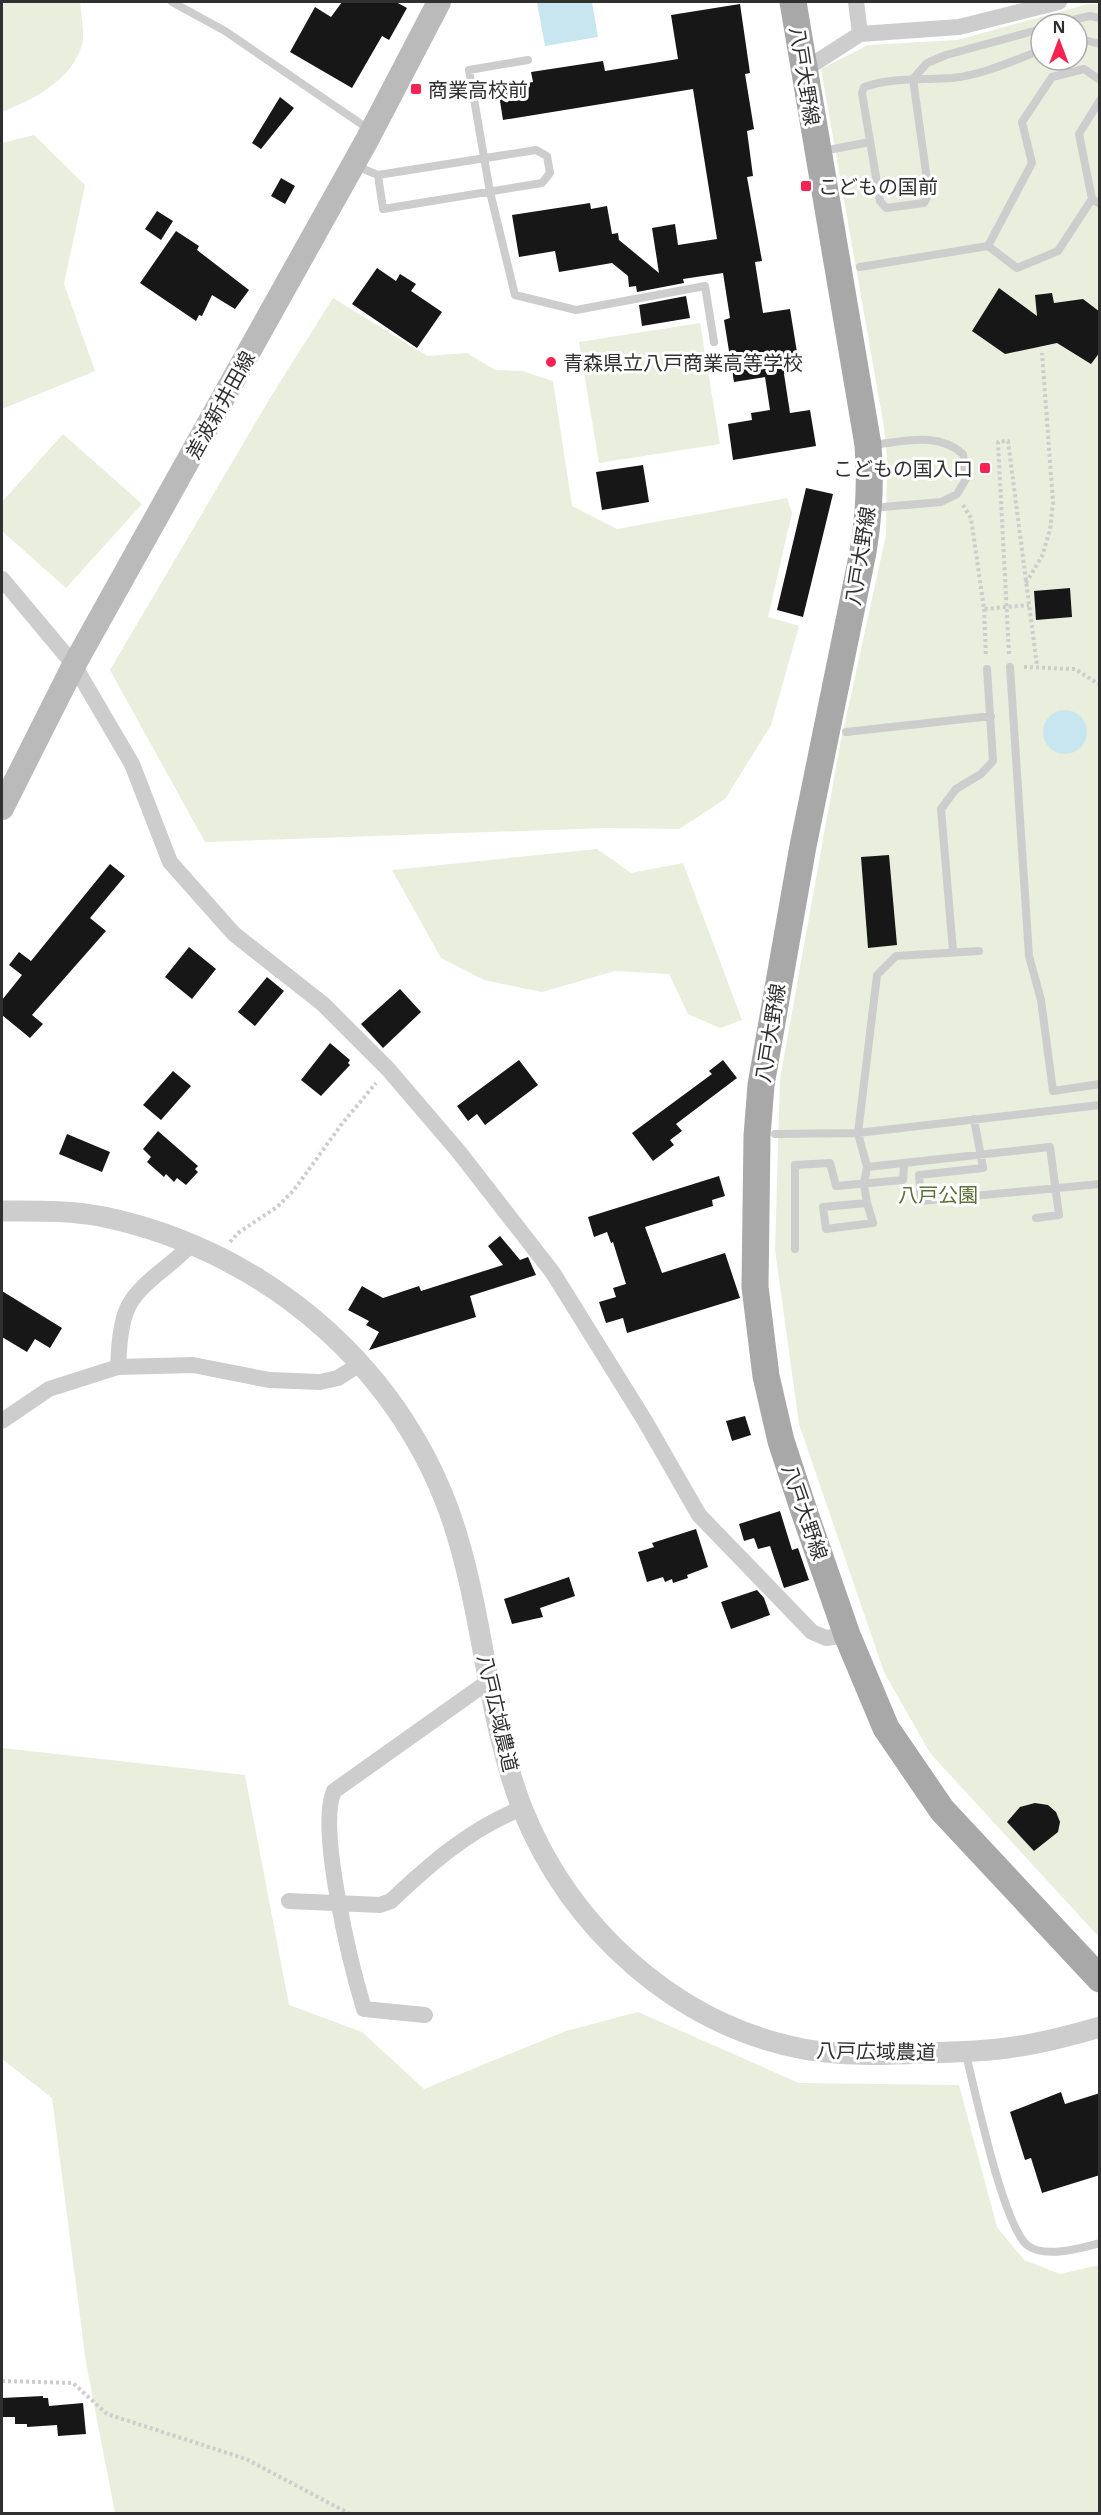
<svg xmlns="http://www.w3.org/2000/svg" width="1101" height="2515" viewBox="0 0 1101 2515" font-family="'Noto Sans','Noto Sans JP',sans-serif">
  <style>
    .green { fill: #e9eedd; fill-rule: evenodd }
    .water { fill: #c8e6f0 }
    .building { fill: #171717 }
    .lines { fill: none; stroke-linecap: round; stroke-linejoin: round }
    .path { stroke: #cdcdcd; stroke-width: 4; stroke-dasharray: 3 3; stroke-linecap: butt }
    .service { stroke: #cdcdcd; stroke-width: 8 }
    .minor { stroke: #cdcdcd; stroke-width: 16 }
    .tertiary { stroke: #cdcdcd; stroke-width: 21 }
    .secondary { stroke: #bababa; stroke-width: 24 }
    .primary { stroke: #a8a8a8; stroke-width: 27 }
    .poi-dot { fill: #f62352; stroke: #fff; stroke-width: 2 }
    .labels { text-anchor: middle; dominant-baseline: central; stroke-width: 6; stroke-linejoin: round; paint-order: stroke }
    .street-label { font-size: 20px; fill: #303030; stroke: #fff }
    .poi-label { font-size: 20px; fill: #303030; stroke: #fff; text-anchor: start }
    .park-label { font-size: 20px; fill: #5b7138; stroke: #fff }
  </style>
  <rect width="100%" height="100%" fill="#fff"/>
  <path class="green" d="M2 2H80C81 14 85 32 82 44 73 80 32 100 2 112Z
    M1088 4H1099V1937L930 1753 884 1672 799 1424 775 1250 780 1079 840 745 886 535 887 458 884 427 821 69 868 45 957 40ZM1041 24H1077V60H1041Z
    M34 135 85 185 64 284 95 371 2 409V143Z
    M333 298 427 356 467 353 495 370 522 371 553 381 572 506 617 529 787 498 792 513 768 617 799 626 771 725 725 799 679 829 606 828 205 842 110 670 270 398Z
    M700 323 720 444 599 463 579 342Z
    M63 434 142 504 66 588 2 531V502Z
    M597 849 631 873 683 863 742 1020 720 1028 688 1014 669 974 615 971 542 992 484 980 441 958 392 870Z
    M2 1748 245 1775 289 2005 362 2032 424 2089 566 2031 638 2012 799 2083 959 2085 997 2227 1024 2260 1060 2274 1099 2265V2513H115L86 2363 52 2098 2 2059Z"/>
  <path class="water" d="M537 2H592L598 37 545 46Z
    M1043 732a22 22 0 1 1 44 0a22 22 0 1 1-44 0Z"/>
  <path class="building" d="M342 2H396L407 8 389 40 382 36 352 88 290 52 315 7 331 17Z
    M740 4 750 73 745 74 754 129 747 131 753 176 747 177 762 261 755 262 763 313 790 309 800 371 784 374 790 413 810 410 816 446 733 460 728 424 752 420 751 413 770 410 765 377 734 382 724 320 730 318 723 273 683 279 684 283 637 292 636 286 629 287 628 276 612 263 559 272 555 251 519 257 512 215 590 203 591 209 607 206 612 234 618 233 619 240 659 273 652 228 675 224 678 245 717 239 693 89 503 120 498 88 533 82 531 72 603 61 605 71 678 59 671 15Z
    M280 97 294 108 261 149 252 143Z
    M281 178 295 186 285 204 271 196Z
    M157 211 173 221 161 240 145 229Z
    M176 231 199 246 197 250 249 290 235 309 212 295 202 316 199 315 196 321 140 283Z
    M377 268 396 281 400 274 416 284 411 291 442 312 417 348 352 304Z
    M999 288 1037 316 1035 295 1052 293 1054 303 1083 299 1100 312V352L1091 364 1057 343 1005 354 972 331Z
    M686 296 690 318 642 326 639 305Z
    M643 465 649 502 602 510 596 472Z
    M806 488 833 494 803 617 777 610Z
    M1070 588 1072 617 1036 620 1034 591Z
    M889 855 897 945 868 948 861 857Z
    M110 864 125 876 90 918 106 931 32 1015 43 1024 30 1038 2 1015V1000L22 975 9 965 19 952 31 961Z
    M189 947 216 969 192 999 165 977Z
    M267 977 284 991 255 1026 238 1012Z
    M400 989 421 1012 383 1048 361 1024Z
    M330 1043 350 1060 348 1063 350 1065 321 1096 301 1080Z
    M519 1060 538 1085 485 1125 477 1114 468 1121 457 1106Z
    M723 1060 737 1078 676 1124 682 1131 670 1140 674 1145 653 1161 632 1133 712 1074 709 1071Z
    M173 1071 191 1086 161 1120 143 1105Z
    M158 1131 198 1166 195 1169 198 1172 186 1185 177 1178 174 1182 166 1174 164 1177 147 1162 151 1157 143 1149Z
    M67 1134 110 1152 102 1172 59 1154Z
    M719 1176 725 1196 712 1200 713 1206 645 1227 662 1273 725 1253 740 1298 627 1333 623 1318 606 1323 599 1302 616 1297 613 1288 626 1284 613 1242 611 1243 607 1232 594 1237 588 1217Z
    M500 1236 520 1260 528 1257 536 1275 470 1296 476 1317 369 1350 379 1332 366 1325 369 1321 348 1310 362 1286 383 1298 419 1286 421 1291 503 1265 488 1246Z
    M2 1291 62 1328 50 1348 35 1339 27 1352 2 1337Z
    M745 1416 751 1435 732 1441 726 1421Z
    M780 1511 792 1550 798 1548 809 1580 784 1588 770 1546 758 1549 754 1538 744 1541 739 1524Z
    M696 1529 708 1567 687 1575 688 1578 673 1583 672 1579 665 1582 663 1577 647 1582 638 1552 654 1547 652 1543Z
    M569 1577 575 1596 540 1608 543 1617 512 1624 504 1599Z
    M757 1590 764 1598 770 1615 731 1629 721 1602Z
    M1035 1803 1048 1805 1056 1812 1060 1822 1058 1832 1034 1851 1007 1822 1020 1807Z
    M1061 2092 1065 2104 1100 2093V2175L1042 2193 1031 2158 1025 2160 1010 2112Z
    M43 2396V2398H48L49 2406 83 2403 86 2434 58 2436 57 2425 27 2427V2424H15V2417H2V2398Z"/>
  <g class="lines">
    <path class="path" d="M963 505 971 518 984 609 1029 605
      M1026 583 1042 556 1050 530 1053 502 1042 353
      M984 609 986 657
      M1009 654 998 442 1008 441 1037 666
      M1024 667 1075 669 1100 685
      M230 1242 238 1233 277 1207 294 1190 341 1125 376 1083
      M2 2381 73 2383 107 2414 246 2459 350 2514"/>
    <path class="service" d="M172 2 225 31 370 130
      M1054 24 1090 16 1100 18
      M1041 29 946 55 927 63 913 79 929 194 924 203 886 208 880 201 862 93 864 87C892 77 923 80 952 78 982 75 1013 61 1041 50
      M1077 38 1100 44
      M528 60 469 70 490 192 515 295 576 310 705 286 714 342
      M823 151 870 142
      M356 166 378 175 536 150 547 156 550 173 542 183 383 209 378 175
      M1092 199 1100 204
      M988 246 1032 163 1022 122 1052 77 1084 69 1100 80
      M860 267 988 246 1017 268 1058 251 1092 199 1079 134 1100 100
      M871 508 941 502 957 494 966 479 963 454C937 431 903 442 871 445
      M1010 667 1029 956 1041 1000 1053 1091 1100 1084
      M846 732 991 716
      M953 951 941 809 956 789 981 774 993 761 987 669
      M974 1119 983 1168 919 1175 921 1201 1100 1184
      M775 1134 858 1133 1100 1105
      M867 1167 1050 1147 1059 1215 1036 1218
      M867 1203 873 1223 826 1229 823 1207 867 1203 864 1184 867 1167 858 1133 877 975 896 956 979 951
      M795 1249V1165L830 1163 836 1186 903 1180 904 1165
      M965 2051C975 2089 1002 2223 1027 2245 1044 2259 1082 2248 1100 2243"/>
    <path class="minor" d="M856 2 860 34
      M804 70 860 34 959 27 1059 2
      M2 579 74 665 132 764 170 862 234 934 323 1004 388 1069 459 1152 553 1273 645 1421 699 1515 812 1632 826 1638 847 1635
      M118 1367C119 1348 120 1324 128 1307 141 1281 174 1265 192 1243
      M2 1421 49 1389 118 1367 193 1365 269 1380 320 1382 338 1378 360 1364
      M289 1901 380 1905 391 1901C431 1863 470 1829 522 1808
      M425 2015 364 2009C351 1966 317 1828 334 1791L489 1681"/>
    <path class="tertiary" d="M2 1211C35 1211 71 1210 104 1217 267 1251 407 1371 456 1532 484 1622 488 1720 522 1808 570 1928 675 2024 803 2049 841 2056 882 2055 921 2053 950 2052 979 2052 1007 2048 1039 2044 1069 2036 1100 2027"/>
    <path class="secondary" d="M2 808 74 665 367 140 439 2"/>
    <path class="primary" d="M793 2 868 445C871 482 869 516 863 552L803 846 761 1085 757 1136 755 1287 766 1376 781 1441 804 1511 847 1635 886 1728 942 1810 1100 1979"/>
  </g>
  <g class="poi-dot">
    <rect x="410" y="83" width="12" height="12" rx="3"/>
    <rect x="800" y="180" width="12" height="12" rx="3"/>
    <circle cx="551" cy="362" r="6"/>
    <rect x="979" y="462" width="12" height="12" rx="3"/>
  </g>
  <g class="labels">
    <g class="street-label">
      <text transform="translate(805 76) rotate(81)">八戸大野線</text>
      <text transform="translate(220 405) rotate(-61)">差波新井田線</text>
      <text transform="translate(860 556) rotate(-81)">八戸大野線</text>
      <text transform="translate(770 1033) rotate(-81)">八戸大野線</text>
      <text transform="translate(805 1512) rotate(71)">八戸大野線</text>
      <text transform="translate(498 1713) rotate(77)">八戸広域農道</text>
      <text transform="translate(876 2051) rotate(1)">八戸広域農道</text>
    </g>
    <g class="poi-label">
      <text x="428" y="89">商業高校前</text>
      <text x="818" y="186">こどもの国前</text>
      <text x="563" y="362">青森県立八戸商業高等学校</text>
      <text x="973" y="468" text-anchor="end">こどもの国入口</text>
    </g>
    <g class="park-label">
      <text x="938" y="1194">八戸公園</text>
    </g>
  </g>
  <rect width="1101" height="2515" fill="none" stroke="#303030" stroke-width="6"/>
  <g transform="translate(1059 42)"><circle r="28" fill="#ffffff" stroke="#acacac" stroke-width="1.5"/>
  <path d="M0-4.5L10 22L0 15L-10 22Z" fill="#f62352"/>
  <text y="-9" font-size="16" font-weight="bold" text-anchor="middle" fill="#303030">N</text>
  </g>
</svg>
